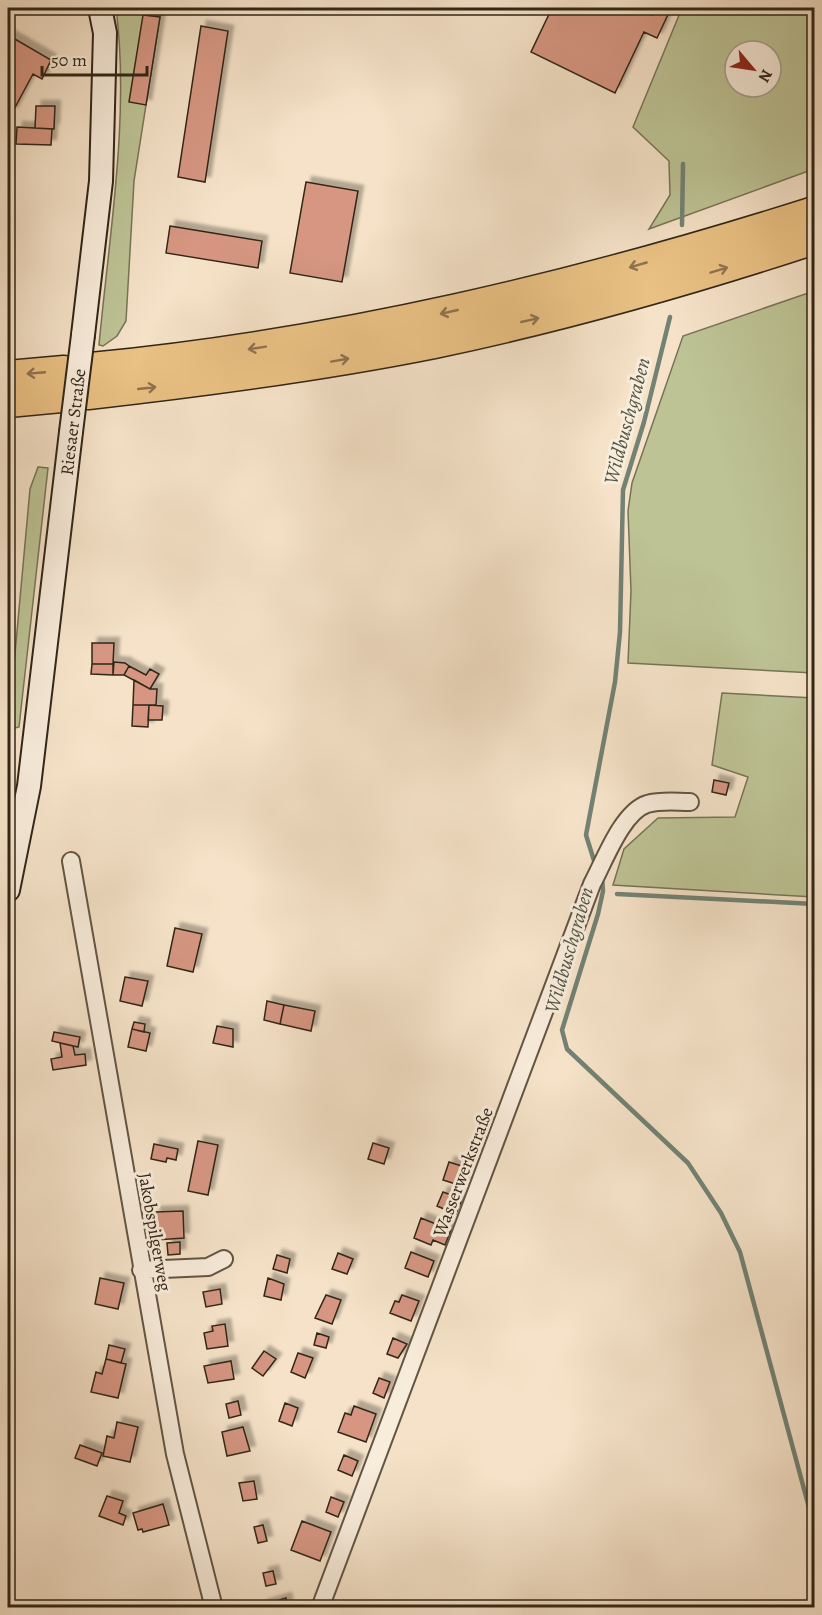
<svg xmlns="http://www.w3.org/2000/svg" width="822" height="1615" viewBox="0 0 822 1615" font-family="Alegreya,serif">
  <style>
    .green { fill: #bdc395; stroke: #777456; stroke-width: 1.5; fill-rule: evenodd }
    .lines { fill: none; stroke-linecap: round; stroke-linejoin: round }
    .stream { stroke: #728273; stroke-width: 4.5 }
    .building { fill: #d69682; stroke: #312617; stroke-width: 1.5; filter: url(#shadow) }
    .street-casing { stroke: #625543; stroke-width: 20 }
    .secondary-casing { stroke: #312617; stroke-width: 26 }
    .highway-casing { stroke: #312617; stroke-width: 33 }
    .street { stroke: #f8ecdb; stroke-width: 16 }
    .secondary { stroke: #f8ecdb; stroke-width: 22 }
    .highway { stroke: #eac184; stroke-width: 30 }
    .secondary-bridge-casing { stroke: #312617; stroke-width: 26; stroke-linecap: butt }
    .secondary-bridge { stroke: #f8ecdb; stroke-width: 22 }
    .oneway { stroke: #8e744e }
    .labels { text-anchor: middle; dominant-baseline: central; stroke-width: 6; stroke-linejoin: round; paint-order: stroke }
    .street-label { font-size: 18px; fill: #312617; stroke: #f8ecdb }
    .water-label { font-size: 20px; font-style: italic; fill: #515445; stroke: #f8ecdb }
  </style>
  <defs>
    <filter id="shadow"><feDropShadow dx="5.5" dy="-5.5" stdDeviation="1.5" flood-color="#0004"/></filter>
  </defs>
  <rect width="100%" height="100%" fill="#f5e2c8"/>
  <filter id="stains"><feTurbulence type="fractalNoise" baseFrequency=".00333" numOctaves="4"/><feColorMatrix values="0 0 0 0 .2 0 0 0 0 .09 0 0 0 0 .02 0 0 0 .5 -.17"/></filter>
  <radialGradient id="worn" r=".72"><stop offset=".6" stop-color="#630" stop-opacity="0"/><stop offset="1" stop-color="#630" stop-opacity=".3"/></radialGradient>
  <path class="green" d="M116 8 161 10 134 181 126 321 117 336 103 346 99 345C109 236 130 116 116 8Z
    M682 8H814V169L649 229 670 195 669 161 633 127ZM735 51H771V87H735Z
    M814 291V673L628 663 631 591 628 511 632 483 683 336Z
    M38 467 48 468 19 727 8 730 30 489Z
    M722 693 814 698V897L613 885 624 849 658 818 735 817 748 777 712 765Z"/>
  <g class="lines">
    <path class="stream" d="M682 225 683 164
      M596 867 586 835 615 682 620 632 623 490 644 422 670 317
      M602 877 603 891 598 914 562 1030 567 1049 688 1163 721 1213 740 1252 814 1526
      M617 894 814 904"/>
  </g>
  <path class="building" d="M552 8H636L652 15 655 8H671L657 38 644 32 615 93 531 52Z
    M143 15 160 17 146 105 129 102Z
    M201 26 228 31 205 182 178 177Z
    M8 35 51 60 42 79 33 74 12 113 8 111Z
    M36 106H55L54 129 35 128Z
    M17 127 52 129 51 145 16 144Z
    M306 182 358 191 342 282 290 273Z
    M170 226 262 241 258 268 166 253Z
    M92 643H114L113 664H92Z
    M114 662 125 663 129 666 124 675H113Z
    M92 664H113V675L91 674Z
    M129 666 146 675 150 669 159 674 150 689 124 675Z
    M134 680 150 689H157L156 705H133Z
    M133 705H149L148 727 132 726Z
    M149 705 163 706 162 720H148Z
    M714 780 729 783 726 795 712 792Z
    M175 928 202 934 193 972 167 966Z
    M125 977 148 981 142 1006 120 1001Z
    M267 1001 284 1005 280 1024 264 1020Z
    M284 1005 315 1011 311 1031 280 1024Z
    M134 1022 145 1024 144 1032 132 1029Z
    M217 1026 233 1029V1047L213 1043Z
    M132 1029 150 1033 146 1051 128 1047Z
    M54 1032 80 1037 78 1047 52 1041Z
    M60 1043 73 1046 75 1055 85 1054 86 1065 53 1070 51 1059 62 1057Z
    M198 1141 218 1145 208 1195 188 1191Z
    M373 1143 389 1148 384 1164 368 1159Z
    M154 1144 178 1149 176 1160 167 1158 166 1162 151 1159Z
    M449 1162 468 1168 462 1186 443 1180Z
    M443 1192 462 1199 456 1214 437 1206Z
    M183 1211 184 1238 156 1240 155 1212Z
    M421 1218 451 1230 445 1245 433 1240 431 1245 414 1238Z
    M180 1242V1254L168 1255 167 1243Z
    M411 1252 434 1261 428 1277 405 1268Z
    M338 1253 353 1259 347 1274 332 1269Z
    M277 1255 290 1259 287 1273 273 1269Z
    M100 1278 124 1283 118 1309 95 1304Z
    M268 1278 284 1284 281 1300 264 1296Z
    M220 1289 222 1304 206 1307 203 1292Z
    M326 1295 341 1300 332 1324 315 1318Z
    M402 1295 419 1301 411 1321 390 1313 395 1301 399 1302Z
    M225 1324 228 1346 207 1349 204 1333 213 1331 212 1326Z
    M317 1333 329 1337 326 1348 314 1345Z
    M393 1338 407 1344 398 1358 387 1354Z
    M109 1345 125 1349 121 1363 106 1359Z
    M264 1351 276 1359 263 1376 252 1368Z
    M298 1353 313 1358 305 1378 291 1372Z
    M106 1359 126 1364 118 1398 91 1392 96 1372 102 1374Z
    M231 1361 234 1379 208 1383 204 1366Z
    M379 1378 390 1382 384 1398 373 1393Z
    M238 1401 241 1415 229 1418 226 1404Z
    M285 1403 298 1408 292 1426 279 1421Z
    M354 1406 376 1414 366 1442 338 1432 345 1413 351 1415Z
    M117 1422 138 1427 130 1462 103 1456 107 1436 114 1438Z
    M243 1427 250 1451 227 1456 222 1432Z
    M80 1445 102 1453 97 1466 75 1458Z
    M344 1455 358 1461 352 1476 338 1470Z
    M254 1481 257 1499 243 1501 239 1483Z
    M107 1496 123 1501 119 1513 126 1516 123 1525 99 1516Z
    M331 1497 344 1502 338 1517 326 1512Z
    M163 1504 169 1525 143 1532 142 1529 138 1530 133 1513Z
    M302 1521 331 1532 320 1561 291 1550Z
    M263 1525 267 1541 258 1543 254 1527Z
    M273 1571 276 1584 266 1586 263 1573Z
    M286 1598 288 1608H262V1605Z"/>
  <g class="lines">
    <defs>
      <path id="street" d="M71 861 175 1454 214 1608
        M141 1270 208 1267 224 1259
        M320 1608 592 884C604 862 622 812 647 804 661 800 676 802 690 802"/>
      <path id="secondary" d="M83 335 101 181 105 33 100 8
        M8 890 29 786 71 432"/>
      <path id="highway" d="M91 368C339 344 578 287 814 212
        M8 376 64 371
        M88 394C204 381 319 366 434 343 563 316 689 280 814 239
        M8 402 61 397"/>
    </defs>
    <use href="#street" class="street-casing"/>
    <use href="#secondary" class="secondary-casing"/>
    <use href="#highway" class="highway-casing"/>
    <use href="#street" class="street"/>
    <use href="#secondary" class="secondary"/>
    <use href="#highway" class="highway"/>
    <defs>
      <path id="secondary-bridge" d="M71 432 83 335"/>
    </defs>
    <use href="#secondary-bridge" class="secondary-bridge-casing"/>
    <use href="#secondary-bridge" class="secondary-bridge"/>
  </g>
  <defs><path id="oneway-shaft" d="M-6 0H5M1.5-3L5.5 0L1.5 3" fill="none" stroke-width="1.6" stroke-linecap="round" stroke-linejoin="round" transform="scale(1.5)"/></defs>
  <g class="oneway">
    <use href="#oneway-shaft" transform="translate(638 265) rotate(164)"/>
    <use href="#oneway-shaft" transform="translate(719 270) rotate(-17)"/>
    <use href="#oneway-shaft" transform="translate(449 312) rotate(167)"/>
    <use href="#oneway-shaft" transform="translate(530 320) rotate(-13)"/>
    <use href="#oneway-shaft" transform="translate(257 348) rotate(171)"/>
    <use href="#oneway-shaft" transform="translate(340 360) rotate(-10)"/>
    <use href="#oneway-shaft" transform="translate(36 373) rotate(175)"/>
    <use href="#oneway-shaft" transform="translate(147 388) rotate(-6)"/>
  </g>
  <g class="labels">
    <g class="street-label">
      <text transform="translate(73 422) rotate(-83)">Riesaer Straße</text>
      <text transform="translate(463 1172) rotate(-69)">Wasserwerkstraße</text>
      <text transform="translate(155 1232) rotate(80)">Jakobspilgerweg</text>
    </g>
    <g class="water-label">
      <text transform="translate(627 421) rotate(-75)">Wildbuschgraben</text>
      <text transform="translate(569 950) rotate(-74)">Wildbuschgraben</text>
    </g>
  </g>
  <rect width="822" height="1615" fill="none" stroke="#f5e2c8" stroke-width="30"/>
  <rect x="9" y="9" width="804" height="1597" fill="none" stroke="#312617" stroke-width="3"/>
  <rect x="15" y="15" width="792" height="1585" fill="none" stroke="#312617" stroke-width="1.5"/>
  <g transform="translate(753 69) rotate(119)"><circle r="28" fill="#f8ecdb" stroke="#a89d8d" stroke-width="1.5"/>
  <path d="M0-4.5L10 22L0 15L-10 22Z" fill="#8f2418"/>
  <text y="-9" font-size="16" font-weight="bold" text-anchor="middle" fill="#312617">N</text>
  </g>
  <path d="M42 66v9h105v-9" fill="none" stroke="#312617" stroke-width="3"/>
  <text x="51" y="66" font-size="18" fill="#312617" stroke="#f8ecdb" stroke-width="4.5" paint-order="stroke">50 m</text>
  <rect width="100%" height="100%" filter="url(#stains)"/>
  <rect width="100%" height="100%" fill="url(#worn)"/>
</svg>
